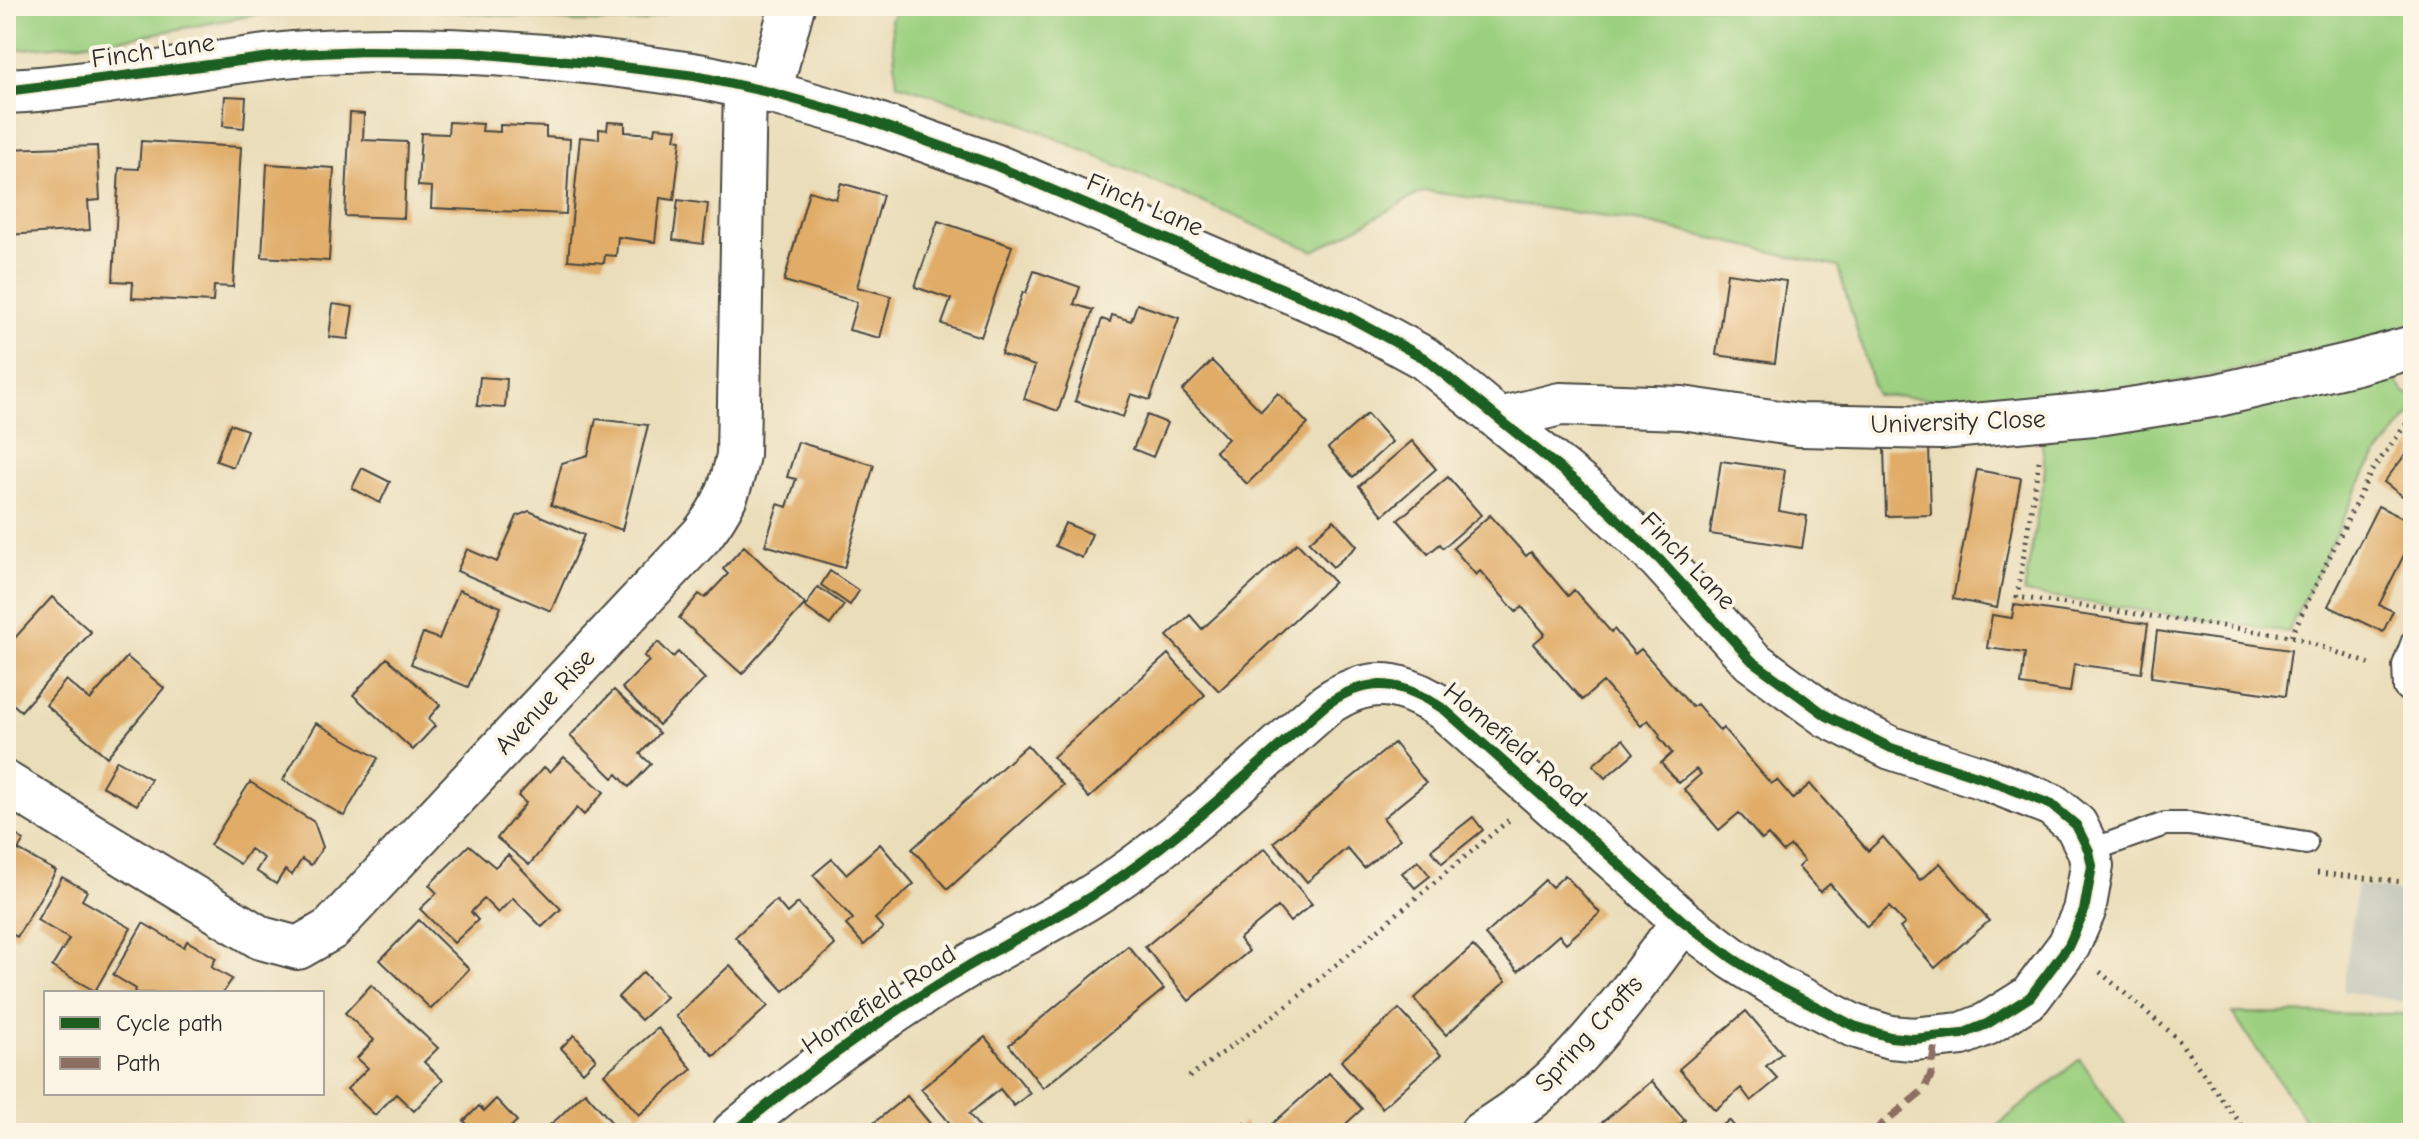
<svg xmlns="http://www.w3.org/2000/svg" width="2419" height="1139" viewBox="0 0 2419 1139" font-family="'Comic Neue',sans-serif">
  <style>
    .industrial { fill: #c2c6b9 }
    .green { fill: #9cd080; stroke: #647e56; stroke-width: 2 }
    .building { fill: #e0ac67 }
    .lines { fill: none; stroke-linecap: round; stroke-linejoin: round }
    .service-casing { stroke: #484640; stroke-width: 26 }
    .minor-casing { stroke: #484640; stroke-width: 46 }
    .tertiary-casing { stroke: #484640; stroke-width: 48 }
    .path { stroke: #484640; stroke-width: 5; stroke-dasharray: 2 6; stroke-linecap: butt }
    .service { stroke: #fff; stroke-width: 22 }
    .minor { stroke: #fff; stroke-width: 42 }
    .tertiary { stroke: #fff; stroke-width: 44 }
    .quiet { stroke: #8d6e63; stroke-width: 8; stroke-dasharray: 16 8; stroke-linecap: butt }
    .cycleway-casing { stroke: #fcf5e5; stroke-width: 15 }
    .cycleway { stroke: #1b5e20; stroke-width: 10 }
    .labels { text-anchor: middle; dominant-baseline: central; stroke-width: 8; stroke-linejoin: round; paint-order: stroke }
    .street-label { font-size: 26px; fill: #2b2b2b; stroke: #fcf5e5 }
  </style>
  <rect width="100%" height="100%" fill="#fcf5e5"/>
  <filter id="ink" filterUnits="userSpaceOnUse"><feTurbulence type="fractalNoise" baseFrequency=".0125" numOctaves="2"/><feDisplacementMap in="SourceGraphic" scale="16" xChannelSelector="R" yChannelSelector="G"/><feConvolveMatrix kernelMatrix="1 2 1 2 8 2 1 2 1" color-interpolation-filters="sRGB"/></filter>
  <filter id="wash" filterUnits="userSpaceOnUse"><feTurbulence type="fractalNoise" baseFrequency=".006" numOctaves="4" result="noise"/><feDisplacementMap in="SourceGraphic" scale="32" xChannelSelector="R" yChannelSelector="G"/><feGaussianBlur stdDeviation="1.8" result="paint"/><feColorMatrix in="noise" values="0 0 0 0 0 0 0 0 0 0 0 0 0 0 0 0 0 1.4 0 .05"/><feComposite in="paint" operator="in"/></filter>
  <g filter="url(#wash)">
    <rect width="100%" height="100%" fill="#eaddb9"/>
    <path class="industrial" d="M2357 885 2413 894V1004L2343 991Z"/>
    <path class="green" d="M6 6H303L130 38 6 51Z
      M393 6H686L642 22H576Z
      M897 6H2413V327L2367 341 2154 388 1989 403 1876 395 1838 267 1641 222 1424 191 1314 251 1018 122 897 84 891 20Z
      M2390 371 2404 392 2413 398V412L2369 466 2288 632 2024 593 2045 469 2041 437Z
      M2232 1013 2413 1014V1133H2314Z
      M2080 1059 2131 1133H1988Z"/>
    <g id="blocks">
      <path class="building" d="M225 96 246 97 244 128 223 126Z
        M350 113 364 114 363 140 407 142 404 218 345 216Z
        M449 122 483 124 482 131 500 132V125L546 127V137L570 139 566 214 431 208 432 187 418 186 421 133 448 134Z
        M608 122 625 123V132L654 134 655 127 677 129 675 139 681 140 674 200 660 198 655 242 618 237 616 256 605 255 604 263 568 260 580 137 599 139V129L607 130Z
        M141 141 241 147 233 287 214 286 213 302 132 298 133 282 113 281 119 168 139 169Z
        M97 146 100 200 88 201 90 230 6 235V149Z
        M267 164 334 168 329 261 262 257Z
        M841 183 883 195 857 287 891 296 880 338 849 330 857 302 784 281 809 191 836 199Z
        M678 200 708 204 703 244 673 240Z
        M938 221 1012 246 981 337 942 324 951 299 915 287Z
        M1034 271 1080 287 1074 304 1093 310 1058 411 1024 399 1035 366 1001 354 1023 292 1026 293Z
        M1727 273 1786 281 1775 363 1716 355Z
        M333 304 353 307 348 339 329 337Z
        M1137 304 1179 318 1150 400 1131 394 1123 417 1075 401 1102 319 1110 322 1112 315 1131 321Z
        M1212 361 1261 411 1278 393 1308 424 1247 484 1215 451 1228 439 1182 391Z
        M480 377 507 379 505 408 477 406Z
        M1367 414 1392 442 1353 477 1328 448Z
        M1147 415 1167 423 1153 457 1133 449Z
        M596 419 648 425 622 530 551 505 562 463 588 455Z
        M230 424 247 430 233 467 216 461Z
        M1412 441 1436 469 1383 515 1359 486Z
        M798 442 874 465 844 568 765 545 778 504 787 507 796 479 787 477Z
        M2413 445V504L2384 482Z
        M1929 446 1931 515 1886 516 1884 448Z
        M1721 461 1785 470 1779 511 1807 516 1802 548 1710 534Z
        M362 468 390 482 380 503 352 488Z
        M1977 470 2021 478 1997 608 1953 599Z
        M1448 477 1481 515 1443 548 1440 544 1428 554 1398 520Z
        M2378 506 2413 523V537L2379 605 2393 611 2383 632 2328 606Z
        M529 511 584 535 551 611 457 571 467 549 497 562 517 516Z
        M1490 515 1526 556 1531 552 1568 596 1574 590 1611 632 1614 629 1635 654 1641 649 1692 707 1697 704 1720 731 1723 728 1771 784 1777 780 1793 799 1810 784 1868 851 1883 837 1920 880 1940 863 1989 921 1935 968 1900 928 1905 924 1889 907 1867 927 1830 884 1820 892 1798 867 1804 861 1791 846 1783 852 1768 835 1762 840 1739 813 1719 830 1684 789 1701 774 1696 769 1679 783 1661 763 1672 753 1659 737 1660 735 1648 720 1641 726 1603 682 1582 700 1533 644 1545 634 1522 607 1516 612 1480 571 1476 575 1453 548Z
        M1334 520 1357 546 1333 567 1309 542Z
        M1065 523 1092 534 1082 558 1055 546Z
        M1297 543 1334 582 1219 691 1167 636 1190 615 1202 629Z
        M744 546 805 604 742 674 679 618 699 594 705 598 728 574 723 569Z
        M830 571 859 591 850 605 821 585Z
        M818 587 844 605 830 625 805 607Z
        M459 590 501 607 468 687 411 664 423 633 439 639Z
        M52 597 91 632 21 711 6 698V633L14 639Z
        M2014 605 2148 624 2141 673 2074 664 2070 692 2021 685 2025 653 1987 648 1992 615 2012 618Z
        M2157 631 2291 650 2285 696 2151 677Z
        M658 642 673 657 678 652 705 679 659 725 622 688 649 661 644 656Z
        M1168 654 1205 695 1089 798 1053 757Z
        M127 657 164 688 107 757 46 705 66 680 90 700Z
        M387 658 440 705 428 719 435 726 413 750 353 695Z
        M614 690 659 733 640 754 651 764 629 787 617 774 613 778 570 736Z
        M316 723 378 758 344 816 283 780Z
        M1623 739 1634 753 1605 778 1593 765Z
        M1394 743 1426 783 1383 818 1400 839 1364 868 1347 848 1307 882 1274 842Z
        M1027 745 1063 785 948 889 912 849Z
        M564 757 604 792 584 815 577 808 529 865 497 838 526 803 518 796 544 767 550 772Z
        M117 760 151 779 137 805 102 786Z
        M250 782 314 822 323 847 311 865 302 859 292 875 285 870 276 884 256 871 264 858 250 849 240 864 210 845Z
        M1473 817 1483 830 1442 863 1431 850Z
        M6 829 24 840 18 850 56 871 17 937 6 931V908L9 902 6 900Z
        M880 844 914 884 875 919 883 928 864 945 846 925 853 919 813 875 832 859 846 874Z
        M469 845 495 867 508 855 561 909 542 927 513 898 498 913 484 899 471 912 478 920 454 943 420 909 437 893 429 885Z
        M1265 848 1312 904 1290 922 1278 907 1239 939 1249 951 1189 1001 1145 947Z
        M1418 861 1430 876 1415 888 1402 873Z
        M1565 875 1600 913 1566 943 1559 935 1518 971 1485 935 1545 880 1552 887Z
        M62 877 87 891 82 900 131 928 95 991 52 967 69 939 37 920Z
        M776 900 787 913 798 903 835 945 784 991 735 937Z
        M419 920 469 969 431 1009 380 960Z
        M143 923 184 947 187 941 216 958 211 967 232 979 223 993H134L136 989 113 975Z
        M1128 946 1164 989 1043 1088 1009 1045Z
        M1473 946 1506 981 1446 1035 1414 999Z
        M730 965 768 1006 714 1056 676 1016Z
        M643 972 666 997 641 1020 618 997Z
        M371 985 438 1048 424 1062 443 1080 414 1111 396 1094 375 1115 347 1089 368 1068 357 1058 374 1040 345 1013Z
        M1399 1009 1441 1055 1382 1108 1341 1061Z
        M1746 1011 1782 1053 1766 1066 1778 1079 1751 1101 1741 1088 1715 1110 1679 1069Z
        M658 1028 692 1069 639 1115 604 1074Z
        M574 1035 596 1059 583 1072 561 1048Z
        M985 1037 1030 1093 1014 1106 1000 1089 969 1114 983 1132 958 1133 921 1089Z
        M1329 1073 1362 1109 1336 1133H1273L1268 1128Z
        M1652 1081 1685 1120 1671 1133H1605L1599 1125Z
        M585 1092 621 1133H540L558 1118Z
        M907 1096 938 1133H862L876 1121Z
        M496 1099 517 1121 504 1133H476L464 1121 479 1106 484 1111Z
        M1729 1120 1740 1133H1714Z
        M1244 1123 1252 1133H1233Z"/>
    </g>
  </g>
  <g filter="url(#ink)">
    <use href="#blocks" fill-opacity="0" stroke="#484640" stroke-width="2"/>
    <g class="lines">
      <defs>
        <path id="service" d="M2413 641 2404 665 2405 688 2413 695
          M2089 851 2165 824H2189L2306 843"/>
        <path id="minor" d="M1499 419 1560 404 1682 408 1799 425 1940 428 2105 413 2218 395 2356 363 2413 347
          M6 783 261 938 298 948 331 929 702 535C723 507 731 490 738 455L745 87
          M733 1133C806 1072 883 1017 965 968 1005 944 1047 923 1087 899 1174 845 1250 771 1327 704 1371 674 1403 682 1445 710L1683 921 1732 958 1776 986 1854 1026 1890 1037 1913 1039 1962 1034 1987 1024 2030 997 2069 945 2084 911 2092 866 2089 851 2076 825 2052 805 1986 779 1891 748 1827 716 1752 661 1660 560 1590 493 1424 358 1349 317 994 165 864 119 769 92
          M1481 1133C1507 1116 1533 1099 1555 1078 1603 1031 1643 975 1683 921"/>
        <path id="tertiary" d="M6 91C103 87 198 63 294 54 422 43 566 56 692 75 718 79 744 87 769 92L792 6"/>
      </defs>
      <use href="#service" class="service-casing"/>
      <use href="#minor" class="minor-casing"/>
      <use href="#tertiary" class="tertiary-casing"/>
      <path class="path" d="M2039 461 2017 597 2291 636 2373 665
        M2291 636 2371 472 2413 415
        M2317 873 2413 883
        M2100 972 2177 1038 2247 1133
        M1189 1077 1288 1005 1509 820"/>
      <use href="#service" class="service"/>
      <use href="#minor" class="minor"/>
      <use href="#tertiary" class="tertiary"/>
      <path class="quiet" d="M1872 1133 1923 1091 1931 1075 1936 1038"/>
      <defs>
        <path id="cycleway" d="M6 91 294 54 366 51 462 52 590 63 695 76 769 92 864 119 994 165 1349 317 1424 358 1590 493 1660 560 1752 661 1827 716 1891 748 1986 779 2052 805 2076 825 2089 851 2092 866 2084 911 2069 945 2030 997 1987 1024 1962 1034 1913 1039 1890 1037 1854 1026 1776 986 1732 958 1683 921 1445 710C1403 682 1371 674 1327 704 1250 771 1174 845 1087 899 1047 923 1005 944 965 968 883 1017 806 1072 733 1133"/>
      </defs>
      <use href="#cycleway" class="cycleway-casing"/>
      <use href="#cycleway" class="cycleway"/>
    </g>
  </g>
  <g class="labels">
    <g class="street-label">
      <text transform="translate(153 51) rotate(-8)">Finch Lane</text>
      <text transform="translate(1145 205) rotate(23)">Finch Lane</text>
      <text transform="translate(1958 422) rotate(-2)">University Close</text>
      <text transform="translate(1688 561) rotate(46)">Finch Lane</text>
      <text transform="translate(545 702) rotate(-47)">Avenue Rise</text>
      <text transform="translate(1515 745) rotate(40)">Homefield Road</text>
      <text transform="translate(879 1000) rotate(-33)">Homefield Road</text>
      <text transform="translate(1589 1034) rotate(-48)">Spring Crofts</text>
    </g>
  </g>
  <rect width="2419" height="1139" fill="none" stroke="#fcf5e5" stroke-width="32"/>
  <rect x="44" y="991" width="280" height="104" fill="#fcf5e5" stroke="#a8a49b" stroke-width="2"/>
  <rect x="60" y="1017" width="40" height="12" fill="#1b5e20" stroke="#a8a49b" stroke-width="2"/>
  <text x="116" y="1031" font-size="24" fill="#2b2b2b">Cycle path</text>
  <rect x="60" y="1057" width="40" height="12" fill="#8d6e63" stroke="#a8a49b" stroke-width="2"/>
  <text x="116" y="1071" font-size="24" fill="#2b2b2b">Path</text>
</svg>
